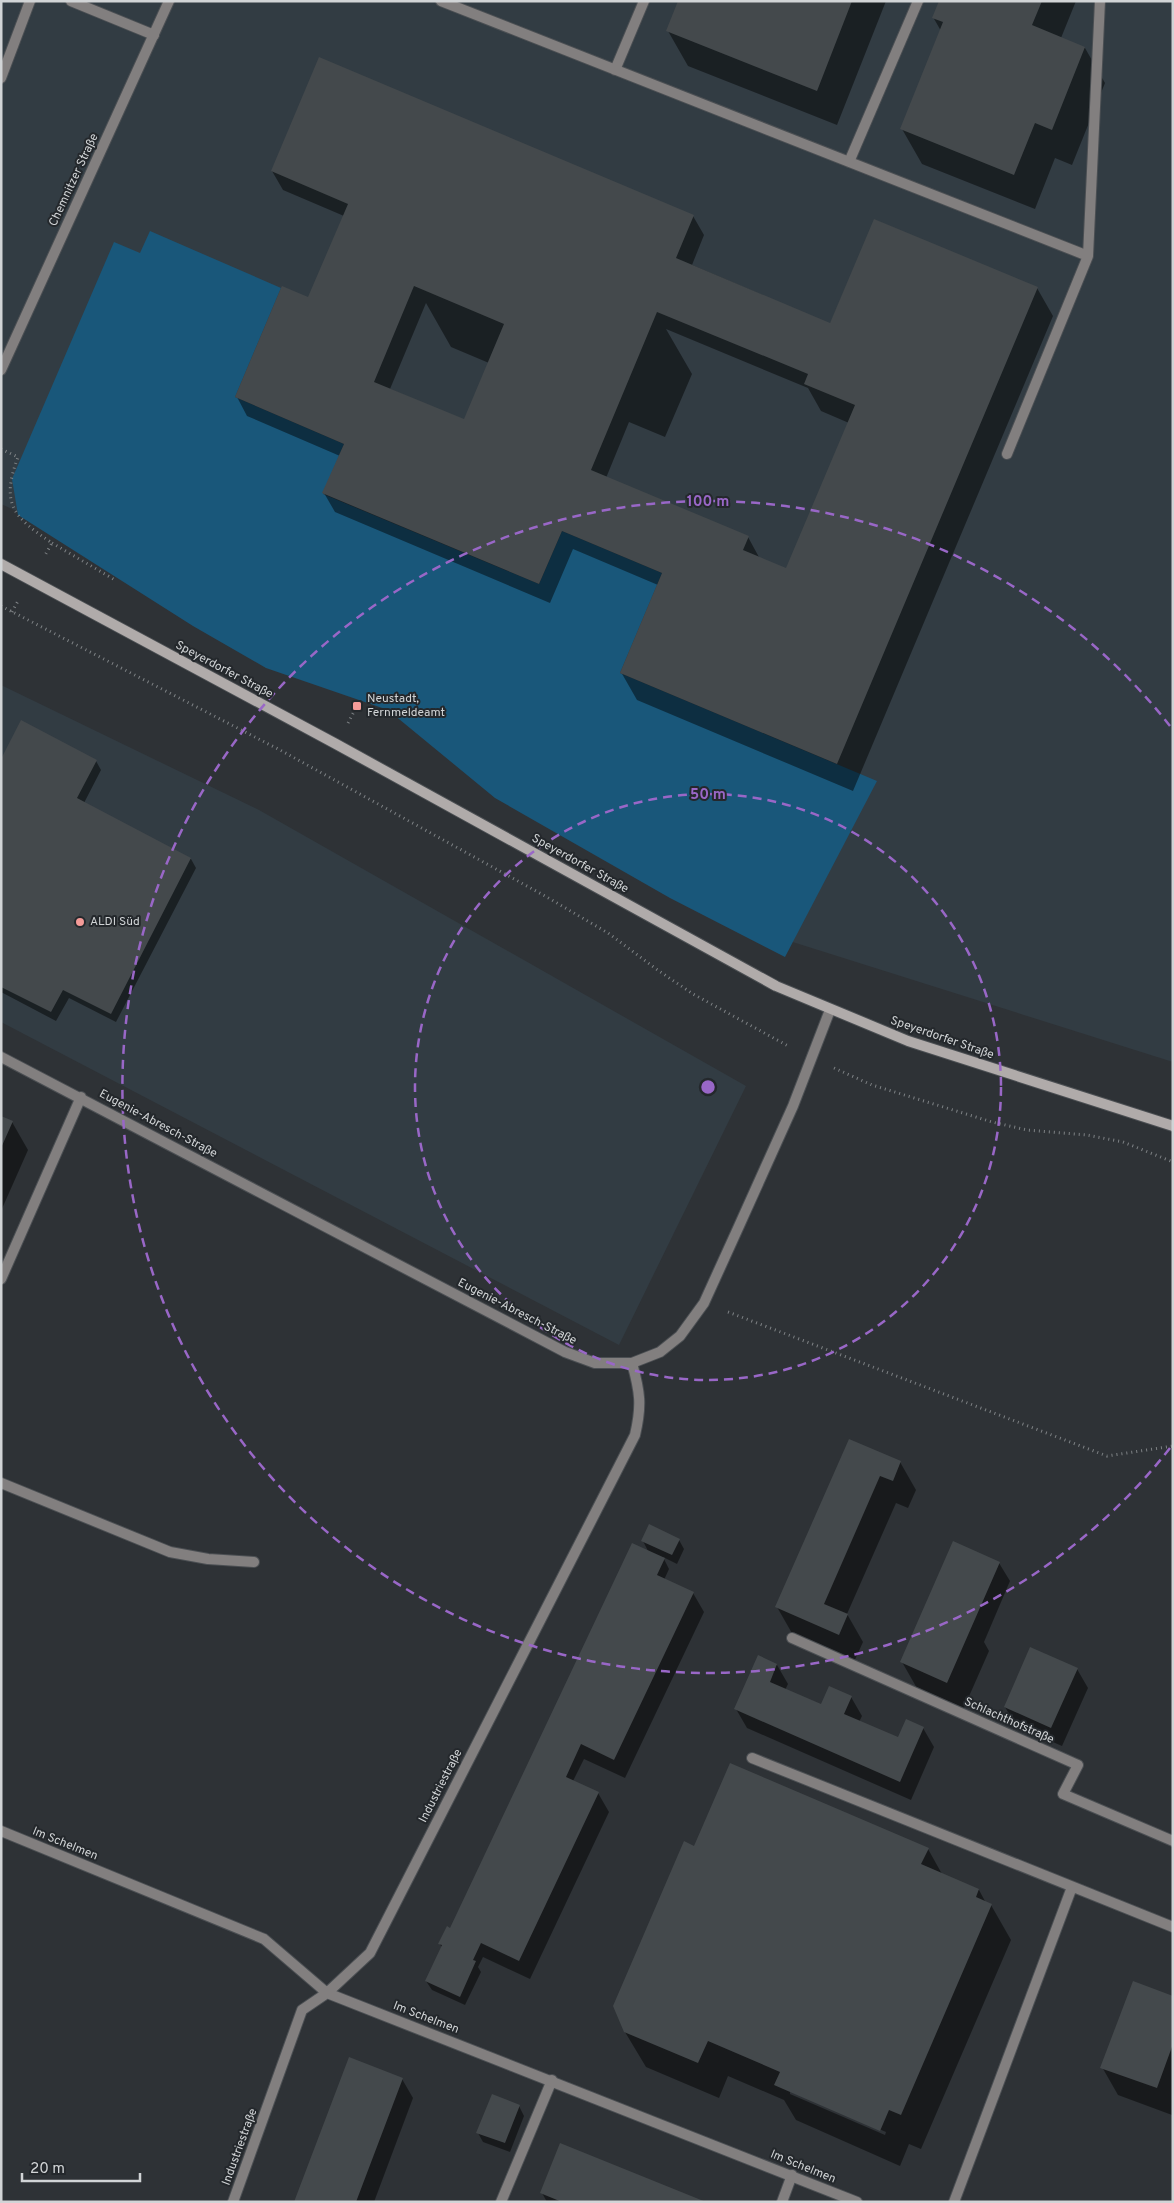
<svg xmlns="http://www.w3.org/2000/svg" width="1174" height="2203" viewBox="0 0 1174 2203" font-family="Overpass,sans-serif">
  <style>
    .built { fill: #323c43 }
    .green { fill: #19577a }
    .shadow { fill: #0007; fill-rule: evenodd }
    .building { fill: #44494c; fill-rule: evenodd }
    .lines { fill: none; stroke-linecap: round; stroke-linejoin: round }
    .lane-casing { stroke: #4b4f53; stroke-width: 12 }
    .street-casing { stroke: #4b4f53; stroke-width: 12 }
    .secondary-casing { stroke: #4b4f53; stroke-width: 12 }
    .path { stroke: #7f8386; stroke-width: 3; stroke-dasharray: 1 4; stroke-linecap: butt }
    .lane { stroke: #827f7f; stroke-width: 10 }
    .street { stroke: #827f7f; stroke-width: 10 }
    .secondary { stroke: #b0abaa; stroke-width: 10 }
    .ring { fill: none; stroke: #9967c7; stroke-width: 2.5; stroke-dasharray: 9 6 }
    .poi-dot { fill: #f59b98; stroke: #24282c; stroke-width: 2 }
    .labels { text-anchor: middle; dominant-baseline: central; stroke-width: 4; stroke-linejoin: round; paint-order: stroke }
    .street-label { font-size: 12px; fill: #d1d4d6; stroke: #24282c }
    .poi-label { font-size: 12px; fill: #d1d4d6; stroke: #24282c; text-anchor: start }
    .centre { fill: #9967c7; stroke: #24282c; stroke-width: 2.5 }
    .ring-label { font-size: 15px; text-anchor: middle; font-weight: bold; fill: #9967c7; stroke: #24282c; stroke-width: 4; stroke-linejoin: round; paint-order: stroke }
  </style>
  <rect width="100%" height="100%" fill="#2e3236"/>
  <path class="built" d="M1 1H1173V1062L780 938 311 644 1 504Z
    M1 685 259 810 746 1086 619 1345 1 1022Z"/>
  <path class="green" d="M150 231 281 288 235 397 344 444 323 494 539 584 562 531 662 573 620 673 877 781 785 957 670 898 495 798 388 710 266 668 193 626 18 515 12 479 114 242 140 253Z"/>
  <path class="shadow" d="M679 1H886L837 125 688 66 668 31Z
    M940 1H1076L1061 38 1085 48 1105 83 1072 165 1055 158 1035 209 922 164 902 129 941 31 933 17Z
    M272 171 693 216 704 235 692 265 830 324 875 220 1037 288 1053 316 853 791 637 700 621 672 658 585 573 549 550 603 335 512 324 493 340 456 247 416 237 397 309 299 344 216 283 190ZM426 303 451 347 489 363 465 421 390 389ZM666 329 808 388 821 411 849 423 787 570 760 559 748 537 606 478 629 422 665 437 692 374Z
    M1 761H96L101 770 84 803 191 859 196 868 116 1022 69 998 56 1021 1 992Z
    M1 1117 12 1122 28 1150 1 1211Z
    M850 1441 900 1462 916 1490 908 1508 896 1503 847 1614 863 1642 854 1662 793 1635 777 1607Z
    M679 1540 684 1549 677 1564 663 1557 669 1569 664 1580 693 1593 704 1612 625 1778 584 1759 573 1781 598 1793 609 1812 530 1979 483 1957 478 1967 481 1972 465 2005 432 1990 426 1981 442 1948 440 1944 451 1929 649 1553 643 1541Z
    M999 1563 1010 1581 984 1642 989 1651 963 1710 918 1690 902 1662Z
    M758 1657 777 1665 788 1684 785 1690 822 1705 851 1697 862 1716 859 1722 899 1739 923 1728 934 1747 911 1800 747 1728 736 1709Z
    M1077 1669 1088 1688 1062 1746 1016 1726 1005 1707Z
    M695 1847 928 1849 942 1874 979 1890 986 1903 991 1905 1011 1940 921 2149 909 2144 900 2166 796 2120 784 2100 728 2076 719 2098 646 2067 625 2032ZM790 2091 886 2132 885 2135 790 2094Z
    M1173 1997V2114L1172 2115 1118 2095 1102 2067Z
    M402 2079 413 2098 374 2202H296Z
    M519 2106 524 2116 510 2152 483 2142 478 2133Z
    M542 2193 703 2202H547Z"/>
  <path class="building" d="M678 1H852L817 91 666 31Z
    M939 1H1042L1032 25 1085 47 1052 130 1035 123 1014 175 900 129 943 22 932 18Z
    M319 57 694 215 676 258 830 323 874 219 1038 287 837 764 620 673 662 573 562 531 539 584 322 493 344 444 235 397 281 288 282 286 308 297 348 204 271 171ZM414 286 504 324 464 419 374 382ZM657 312 808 374 804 384 855 405 786 568 743 550 749 536 591 470Z
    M21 720 97 760 77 798 191 858 111 1014 63 990 51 1012 1 987V759Z
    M1 1116 13 1121 1 1148Z
    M849 1439 901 1461 893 1481 880 1476 824 1604 848 1614 839 1635 775 1607Z
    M649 1524 680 1539 672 1555 641 1541Z
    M953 1541 1000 1562 947 1683 900 1662Z
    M632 1543 665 1558 657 1575 694 1592 614 1760 581 1744 566 1777 599 1792 519 1961 481 1943 473 1960 476 1961 460 1997 425 1981 442 1945 438 1944 447 1926 450 1928Z
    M1030 1647 1078 1668 1051 1728 1004 1707Z
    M758 1655 777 1664 770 1682 821 1704 829 1686 852 1696 844 1714 898 1737 906 1719 924 1727 900 1782 734 1709Z
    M730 1763 929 1848 921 1864 979 1889 976 1897 992 1904 901 2115 889 2110 880 2131 774 2085 780 2072 708 2041 698 2063 624 2032 613 2006 684 1841 694 1846Z
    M1133 1981 1173 1996V2044L1157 2088 1100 2068Z
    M349 2057 403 2078 356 2202H294Z
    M492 2094 520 2105 505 2143 476 2133Z
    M560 2143 706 2202H562L540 2193Z"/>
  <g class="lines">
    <defs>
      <path id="lane" d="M71 1 154 35
        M441 1 1088 256
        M615 70 644 1
        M1 78 30 1
        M849 162 918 1
        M1007 454 1088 256 1100 1
        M752 1758 1173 1927
        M501 2202 552 2080
        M782 2202 792 2175
        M954 2202 1072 1887"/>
      <path id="street" d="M1 370 169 1
        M1 1057 565 1352 595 1363H632L660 1352 680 1336 704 1303 739 1226 793 1106 830 1010
        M1 1279 81 1097
        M1 1483 170 1552 208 1559 254 1562
        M792 1638 1078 1765 1063 1794 1173 1841
        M1 1831 264 1939 327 1993 857 2202
        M233 2202 302 2010 327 1993 370 1953 635 1435C642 1405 640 1392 632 1363"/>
      <path id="secondary" d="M1 564 336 744 776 986 908 1041 1173 1126"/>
    </defs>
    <use href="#lane" class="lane-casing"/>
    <use href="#street" class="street-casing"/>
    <use href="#secondary" class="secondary-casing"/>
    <path class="path" d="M1 449 18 457C0 505 14 517 52 543L44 557
      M52 543 115 580
      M1 606 280 750 545 896 608 933 659 971 693 994 790 1047
      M12 612 18 601
      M348 723 357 706
      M834 1068 872 1085 992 1122 1027 1130 1087 1135 1123 1142 1173 1162
      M728 1312 1107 1456 1173 1446"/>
    <use href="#lane" class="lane"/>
    <use href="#street" class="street"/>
    <use href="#secondary" class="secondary"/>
  </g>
  <g class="ring">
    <circle cx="708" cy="1087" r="293"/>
    <path d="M1170 1448A586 586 0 1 1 1170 726"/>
  </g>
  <g class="poi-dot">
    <rect x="352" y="701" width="10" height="10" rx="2.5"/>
    <circle cx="80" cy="922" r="5"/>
  </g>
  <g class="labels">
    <g class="street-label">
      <text transform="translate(74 180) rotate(-65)">Chemnitzer Straße</text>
      <text transform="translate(224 670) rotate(28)">Speyerdorfer Straße</text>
      <text transform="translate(580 864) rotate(29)">Speyerdorfer Straße</text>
      <text transform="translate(942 1038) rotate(19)">Speyerdorfer Straße</text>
      <text transform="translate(158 1124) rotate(28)">Eugenie-Abresch-Straße</text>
      <text transform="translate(517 1312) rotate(27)">Eugenie-Abresch-Straße</text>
      <text transform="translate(1009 1721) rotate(24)">Schlachthofstraße</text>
      <text transform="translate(441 1786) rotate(-63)">Industriestraße</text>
      <text transform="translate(65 1844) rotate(22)">Im Schelmen</text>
      <text transform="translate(426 2018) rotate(21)">Im Schelmen</text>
      <text transform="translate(240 2147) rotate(-70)">Industriestraße</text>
      <text transform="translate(803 2167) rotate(22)">Im Schelmen</text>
    </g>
    <g class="poi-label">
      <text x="367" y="699">Neustadt,<tspan x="367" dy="14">Fernmeldeamt</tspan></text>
      <text x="90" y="922">ALDI Süd</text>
    </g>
  </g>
  <circle cx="708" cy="1087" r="8" class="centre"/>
  <g class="ring-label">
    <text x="708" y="506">100 m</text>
    <text x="708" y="799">50 m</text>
  </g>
  <rect width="1174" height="2203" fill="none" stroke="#d1d4d6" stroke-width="5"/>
  <path d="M22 2173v8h118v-8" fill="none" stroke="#d1d4d6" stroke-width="2.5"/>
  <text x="30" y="2173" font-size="15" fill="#d1d4d6" stroke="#24282c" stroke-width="4" paint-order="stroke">20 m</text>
</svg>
